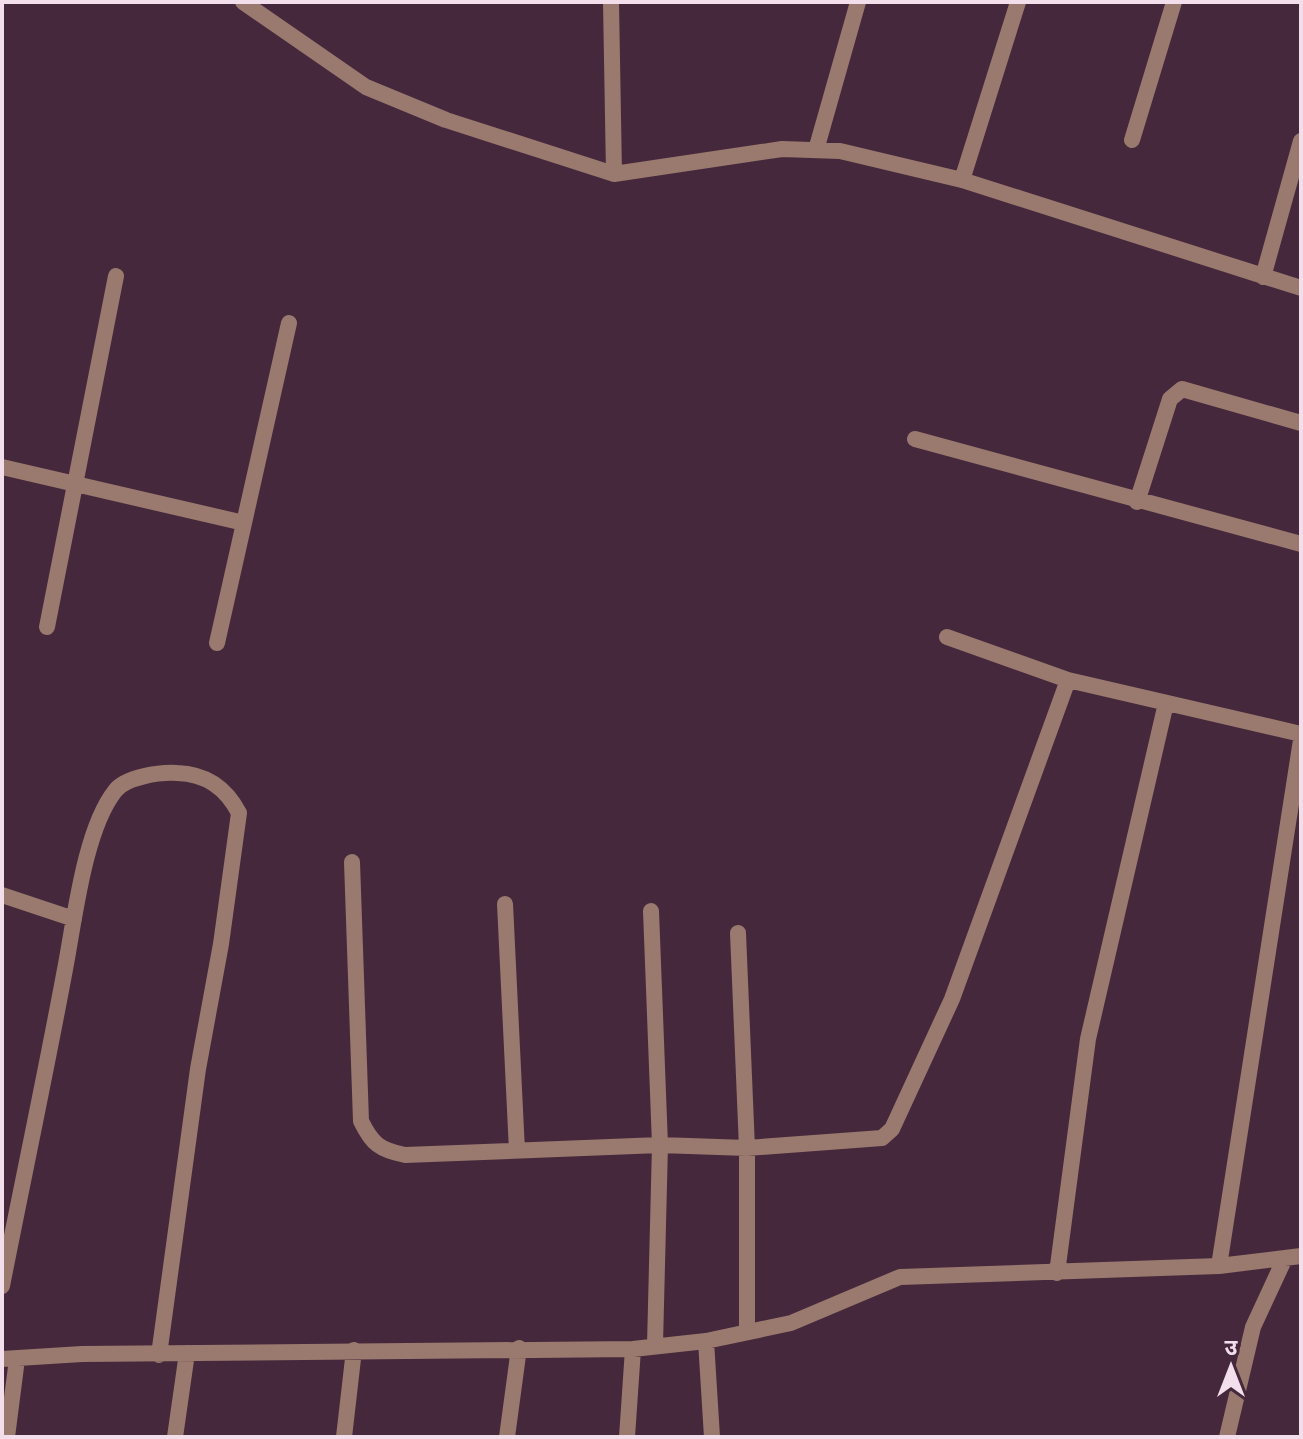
<svg xmlns="http://www.w3.org/2000/svg" width="1303" height="1439" viewBox="0 0 1303 1439" font-family="Quicksand,'Noto Sans Devanagari',sans-serif">
  <style>
    .lines { fill: none; stroke-linecap: round; stroke-linejoin: round }
    .minor { stroke: #9a796e; stroke-width: 16 }
  </style>
  <rect width="100%" height="100%" fill="#45283c"/>
  <g class="lines">
    <path class="minor" d="M243 2 366 87 446 120 614 174 782 149 840 151 962 180 1301 288
      M611 2 614 174
      M1132 140 1174 2
      M816 150 858 2
      M962 180 1018 2
      M1263 277 1301 141
      M915 439 1301 544
      M2 467 244 523
      M1137 502 1170 399 1182 389 1301 423
      M47 627 116 276
      M947 637 1068 680 1301 734
      M217 643 289 323
      M352 862 361 1121C372 1144 380 1150 405 1155L660 1145 747 1148 882 1138 892 1129 952 999 1068 680
      M2 895 74 919
      M505 904 517 1151
      M651 911 660 1145 655 1345
      M738 933 747 1148V1332
      M1219 1266 1301 740
      M1057 1273 1088 1039 1166 703
      M2 1286C23 1179 46 1072 66 964 75 916 85 829 115 791 125 777 160 772 177 773 207 774 226 788 239 813L221 944 198 1069 159 1355
      M706 1341 712 1437
      M2 1359 82 1354 633 1349 706 1341 791 1323 900 1277 1219 1266 1301 1256
      M7 1437 17 1359
      M175 1437 187 1353
      M344 1437 354 1350
      M507 1437 519 1348
      M627 1437 633 1349
      M1227 1437 1253 1327 1285 1258"/>
  </g>
  <rect width="1303" height="1439" fill="none" stroke="#f2dfeb" stroke-width="8"/>
  <g transform="translate(1231 1367)" stroke="#45283c" stroke-width="6" paint-order="stroke">
  <path d="M0-6L14 30L0 20L-14 30Z" fill="#f2dfeb"/>
  <text y="-12" font-size="22" font-weight="bold" text-anchor="middle" fill="#f2dfeb">उ</text>
  </g>
</svg>
